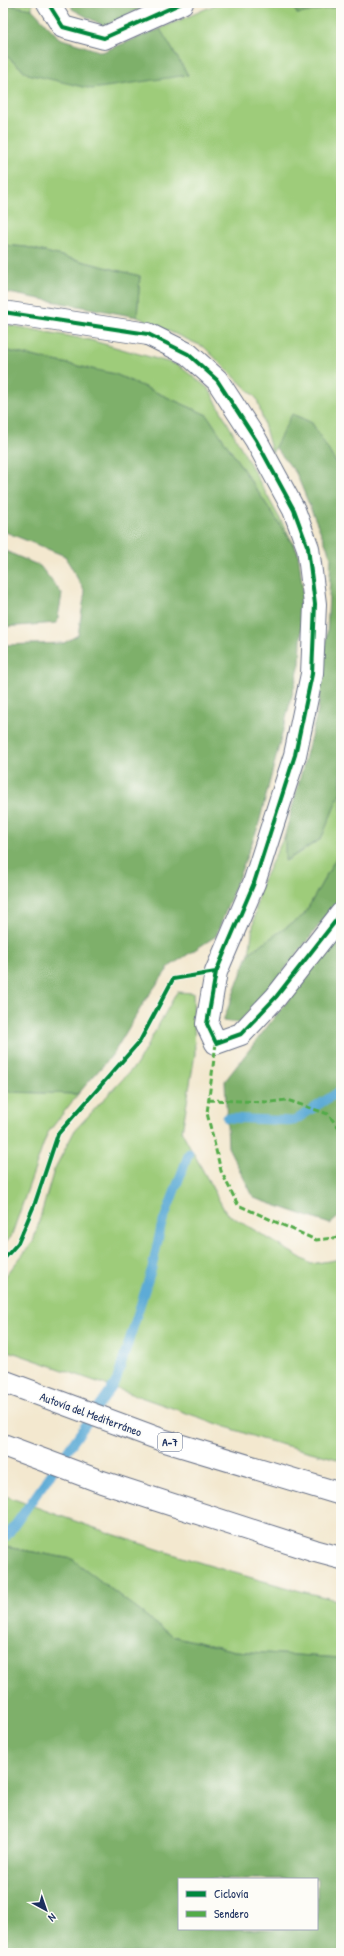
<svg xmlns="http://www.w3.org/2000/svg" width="344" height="1956" viewBox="0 0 344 1956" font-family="'Patrick Hand',sans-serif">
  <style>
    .green { fill: #9ecc7a; stroke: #5c7e6c }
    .forest { fill: #7eb06a; stroke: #4c7064; fill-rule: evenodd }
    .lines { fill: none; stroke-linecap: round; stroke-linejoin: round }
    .stream { stroke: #5dabd6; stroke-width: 9 }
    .minor-casing { stroke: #677086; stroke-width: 24 }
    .highway-casing { stroke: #677086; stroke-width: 24 }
    .minor { stroke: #fff; stroke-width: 22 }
    .highway { stroke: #fff; stroke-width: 22 }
    .quiet { stroke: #52ab49; stroke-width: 3; stroke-dasharray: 6 3; stroke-linecap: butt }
    .cycleway-casing { stroke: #fdfcf7; stroke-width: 6 }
    .cycleway { stroke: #00873e; stroke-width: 4 }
    .labels { text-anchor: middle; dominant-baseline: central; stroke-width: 3.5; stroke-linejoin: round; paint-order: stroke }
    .shield { fill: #fdfcf7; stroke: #5f6c8c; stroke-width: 1 }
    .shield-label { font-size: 11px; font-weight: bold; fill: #1b2f5e }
    .street-label { font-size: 12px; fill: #1b2f5e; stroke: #fdfcf7 }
  </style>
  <rect width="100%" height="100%" fill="#fdfcf7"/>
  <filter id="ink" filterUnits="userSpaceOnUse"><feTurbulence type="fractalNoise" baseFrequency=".025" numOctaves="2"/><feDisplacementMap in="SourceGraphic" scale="8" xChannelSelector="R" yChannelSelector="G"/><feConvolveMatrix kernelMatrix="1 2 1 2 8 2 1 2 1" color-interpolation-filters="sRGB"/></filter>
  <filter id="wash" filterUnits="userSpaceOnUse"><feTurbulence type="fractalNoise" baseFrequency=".012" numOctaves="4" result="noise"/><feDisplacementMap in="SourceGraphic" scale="16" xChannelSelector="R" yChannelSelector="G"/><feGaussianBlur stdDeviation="0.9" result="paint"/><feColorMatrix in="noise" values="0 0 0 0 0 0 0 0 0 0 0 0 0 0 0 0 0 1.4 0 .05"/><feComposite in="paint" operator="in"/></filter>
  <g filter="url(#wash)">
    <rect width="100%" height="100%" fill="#f3e8cf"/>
    <path class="green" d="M3 3H32V9L3 4Z
      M219 3H293L297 14 341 6V471L312 423 293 414 272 453 257 399 204 347 137 317 140 276 26 247 3 245V53L28 74 188 75 160 29Z
      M3 324 90 340 178 365 209 389 298 552 207 415 115 374 3 350Z
      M341 791V849L304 915 249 953 259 889 285 835 286 861 321 839Z
      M177 992 193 993 195 1054 182 1132 226 1213 311 1264 341 1259V1460L261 1439 3 1349V1279L33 1242 54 1170 75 1130 137 1064Z
      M3 1086 9 1092 78 1094 47 1134 11 1237 3 1246Z
      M3 1495C114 1536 226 1574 341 1601V1658L235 1651 172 1636 72 1559 6 1547 3 1544Z"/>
    <path class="forest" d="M72 3H153L104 26 72 9Z
      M293 3H341V6L297 14Z
      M3 4 32 9 59 38 102 52 160 29 188 75 92 89 28 74 3 53Z
      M3 245 26 247 140 276 137 317 3 292Z
      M3 350 115 374 207 415 298 552 303 592 300 664 258 827 216 936 170 966 146 999 113 1054 78 1094 9 1092 3 1086V645L64 643 78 635 85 592 65 556 3 531Z
      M292 414 312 423 341 471V791L321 839 285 861V835L318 710 327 633 331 557 296 473 275 447Z
      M3 550 40 566 62 594 57 623 3 627Z
      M341 849V897L282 973 239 1023 223 1021 249 953 304 915Z
      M341 932V1215L330 1224 254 1198 228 1147 225 1081Z
      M3 1544 6 1547 72 1559 172 1636 235 1651 341 1658V1953H3ZM179 1879H317V1929H179Z"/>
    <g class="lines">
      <path class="stream" d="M227 1118 294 1121 341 1090
        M3 1538 7 1536 116 1382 152 1268 161 1227 189 1153"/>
    </g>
  </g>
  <g filter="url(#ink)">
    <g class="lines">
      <defs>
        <path id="minor" d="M48 3 63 27 104 38 182 3
          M3 312 148 334 188 354 217 380 256 440 294 510 308 548 315 604 312 674 295 755 254 883 216 972 207 1024 216 1043 241 1034 276 997 341 914"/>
        <path id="highway" d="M3 1381 162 1440 341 1494
          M3 1445 102 1482 315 1551 341 1558"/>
      </defs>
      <use href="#minor" class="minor-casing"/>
      <use href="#highway" class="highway-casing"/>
      <use href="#minor" class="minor"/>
      <use href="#highway" class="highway"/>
      <path class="quiet" d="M216 1043 207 1113 221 1171 238 1205 316 1240 341 1237
        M208 1100 270 1102 287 1100 328 1114 341 1131"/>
      <defs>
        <path id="cycleway" d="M48 3 63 27 104 38 182 3
          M3 312 148 334 188 354 217 380 256 440 294 510 308 548 315 604 312 674 295 755 254 883 216 972 207 1024 216 1043 241 1034 276 997 341 914
          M3 1260 18 1243 35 1203 58 1134 140 1041 173 979 216 972"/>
      </defs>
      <use href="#cycleway" class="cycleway-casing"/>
      <use href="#cycleway" class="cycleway"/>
    </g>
  </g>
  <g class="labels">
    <rect class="shield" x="158" y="1433" width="24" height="18" rx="3"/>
    <g class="shield-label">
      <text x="170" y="1442">A-7</text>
    </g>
    <g class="street-label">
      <text transform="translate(91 1414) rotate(20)">Autovía del Mediterráneo</text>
    </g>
  </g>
  <rect width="344" height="1956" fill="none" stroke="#fdfcf7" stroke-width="16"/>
  <rect x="178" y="1878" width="140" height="52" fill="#fdfcf7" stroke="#a3aaba"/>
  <rect x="186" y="1891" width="20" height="6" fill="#00873e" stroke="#a3aaba"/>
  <text x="214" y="1898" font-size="12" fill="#1b2f5e">Ciclovía</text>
  <rect x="186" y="1911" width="20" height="6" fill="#52ab49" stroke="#a3aaba"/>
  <text x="214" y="1918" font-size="12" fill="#1b2f5e">Sendero</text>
  <g transform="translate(46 1910) rotate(140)" stroke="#fdfcf7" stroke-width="3" paint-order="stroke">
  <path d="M0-3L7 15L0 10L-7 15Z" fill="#1b2f5e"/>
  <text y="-6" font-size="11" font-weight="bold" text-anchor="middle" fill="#1b2f5e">N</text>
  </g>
</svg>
